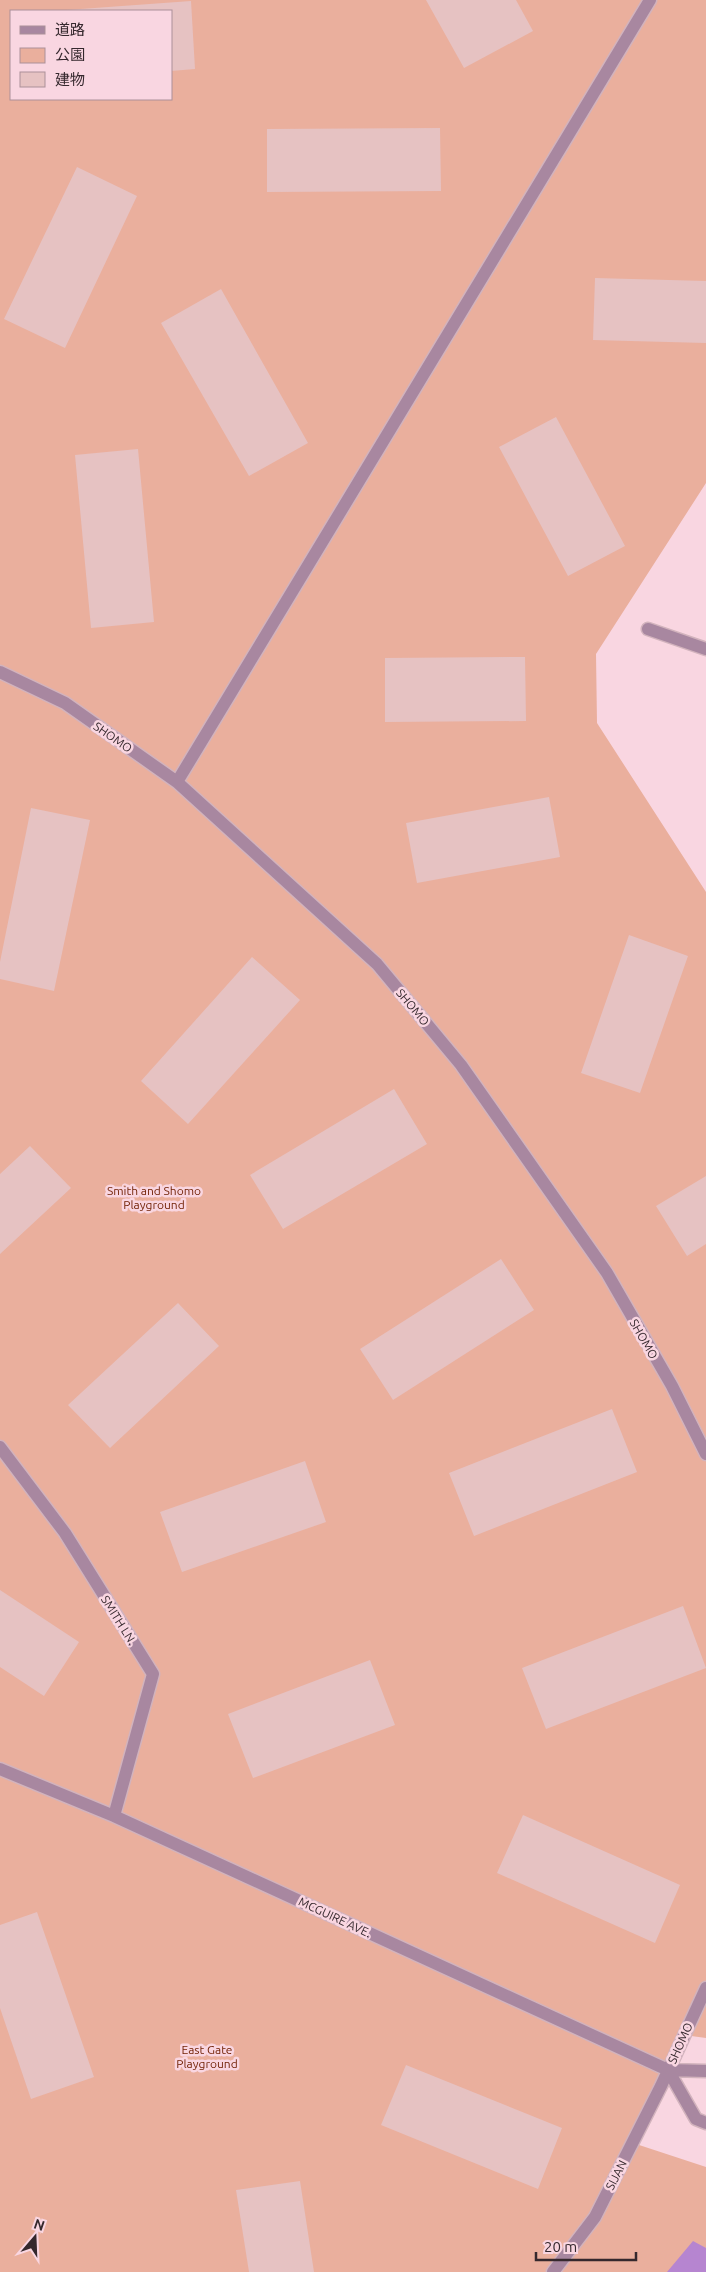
<svg xmlns="http://www.w3.org/2000/svg" width="706" height="2272" viewBox="0 0 706 2272" font-family="Ubuntu,'Noto Sans JP',sans-serif">
  <style>
    .green { fill: #eaaf9d; fill-rule: evenodd }
    .water { fill: #b685d0 }
    .building { fill: #e6c2c2 }
    .lines { fill: none; stroke-linecap: round; stroke-linejoin: round }
    .minor-casing { stroke: #d2b3bd; stroke-width: 15 }
    .minor { stroke: #a887a0; stroke-width: 12 }
    .labels { text-anchor: middle; dominant-baseline: central; stroke-width: 5; stroke-linejoin: round; paint-order: stroke }
    .street-label { font-size: 12px; fill: #35282d; stroke: #f9d6e1 }
    .park-label { font-size: 12px; fill: #6f1e00; stroke: #f9d6e1 }
  </style>
  <rect width="100%" height="100%" fill="#f9d6e1"/>
  <path class="green" d="M0 0H706V483L596 654 597 723 706 892V2038L684 2035 633 2143 706 2167V2272H0ZM11 11H171V99H11Z"/>
  <path class="water" d="M693 2241 706 2248V2272H667Z"/>
  <path class="building" d="M426 0H516L533 31 464 68Z
    M191 1 195 69 171 71V11H53Z
    M440 128 441 191 267 192V129Z
    M77 167 137 196 65 348 4 319Z
    M595 278 706 281V343L593 340Z
    M221 289 308 443 249 476 161 323Z
    M556 417 625 546 568 576 499 447Z
    M138 449 154 622 91 628 75 455Z
    M525 657 526 721 385 722V658Z
    M549 797 560 857 417 883 406 823Z
    M31 808 90 820 54 991 0 979V962Z
    M629 935 688 956 640 1093 581 1073Z
    M252 957 300 1000 188 1124 141 1081Z
    M394 1089 427 1144 283 1229 250 1175Z
    M30 1146 71 1188 0 1254V1174Z
    M706 1176V1244L687 1256 656 1206Z
    M501 1259 534 1310 393 1400 360 1349Z
    M178 1303 219 1346 110 1448 68 1405Z
    M612 1409 637 1472 474 1536 449 1473Z
    M305 1461 326 1522 182 1572 160 1512Z
    M0 1590 79 1642 44 1696 0 1667Z
    M683 1606 706 1668 546 1729 522 1668Z
    M370 1660 395 1725 253 1778 228 1714Z
    M523 1815 680 1885 655 1943 497 1873Z
    M37 1912 94 2077 31 2099 0 2008V1925Z
    M406 2065 562 2128 538 2189 381 2125Z
    M300 2181 314 2272H249L236 2190Z"/>
  <g class="lines">
    <defs>
      <path id="minor" d="M648 629 706 649
        M0 672 65 703 177 782 377 964 461 1065 607 1273 672 1386 706 1454
        M177 782 650 0
        M0 1447 65 1533 153 1674 114 1816
        M0 1769 114 1816 668 2070 706 2071
        M668 2070 696 2119 706 2123
        M553 2272 595 2217 661 2086 706 1988"/>
    </defs>
    <use href="#minor" class="minor-casing"/>
    <use href="#minor" class="minor"/>
  </g>
  <g class="labels">
    <g class="street-label">
      <text transform="translate(113 737) rotate(35)">SHOMO</text>
      <text transform="translate(413 1007) rotate(50)">SHOMO</text>
      <text transform="translate(644 1339) rotate(60)">SHOMO</text>
      <text transform="translate(119 1620) rotate(58)">SMITH LN.</text>
      <text transform="translate(335 1917) rotate(25)">MCGUIRE AVE.</text>
      <text transform="translate(680 2043) rotate(-66)">SHOMO</text>
      <text transform="translate(616 2175) rotate(-63)">SIJAN</text>
    </g>
    <g class="park-label">
      <text x="154" y="1190">Smith and Shomo<tspan x="154" dy="14">Playground</tspan></text>
      <text x="207" y="2049">East Gate<tspan x="207" dy="14">Playground</tspan></text>
    </g>
  </g>
  <rect x="10" y="10" width="162" height="90" fill="#f9d6e1" stroke="#ab9099"/>
  <rect x="20" y="26" width="25" height="8" fill="#a887a0" stroke="#ab9099"/>
  <text x="55" y="35" font-size="15" fill="#35282d">道路</text>
  <rect x="20" y="48" width="25" height="15" fill="#eaaf9d" stroke="#ab9099"/>
  <text x="55" y="60" font-size="15" fill="#35282d">公園</text>
  <rect x="20" y="72" width="25" height="15" fill="#e6c2c2" stroke="#ab9099"/>
  <text x="55" y="85" font-size="15" fill="#35282d">建物</text>
  <g transform="translate(35 2237) rotate(19)" stroke="#f9d6e1" stroke-width="4" paint-order="stroke">
  <path d="M0-4L9 19L0 12L-9 19Z" fill="#35282d"/>
  <text y="-8" font-size="14" font-weight="bold" text-anchor="middle" fill="#35282d">N</text>
  </g>
  <path d="M536 2252v8h100v-8" fill="none" stroke="#35282d" stroke-width="2.5"/>
  <text x="544" y="2252" font-size="15" fill="#35282d" stroke="#f9d6e1" stroke-width="4" paint-order="stroke">20 m</text>
</svg>
